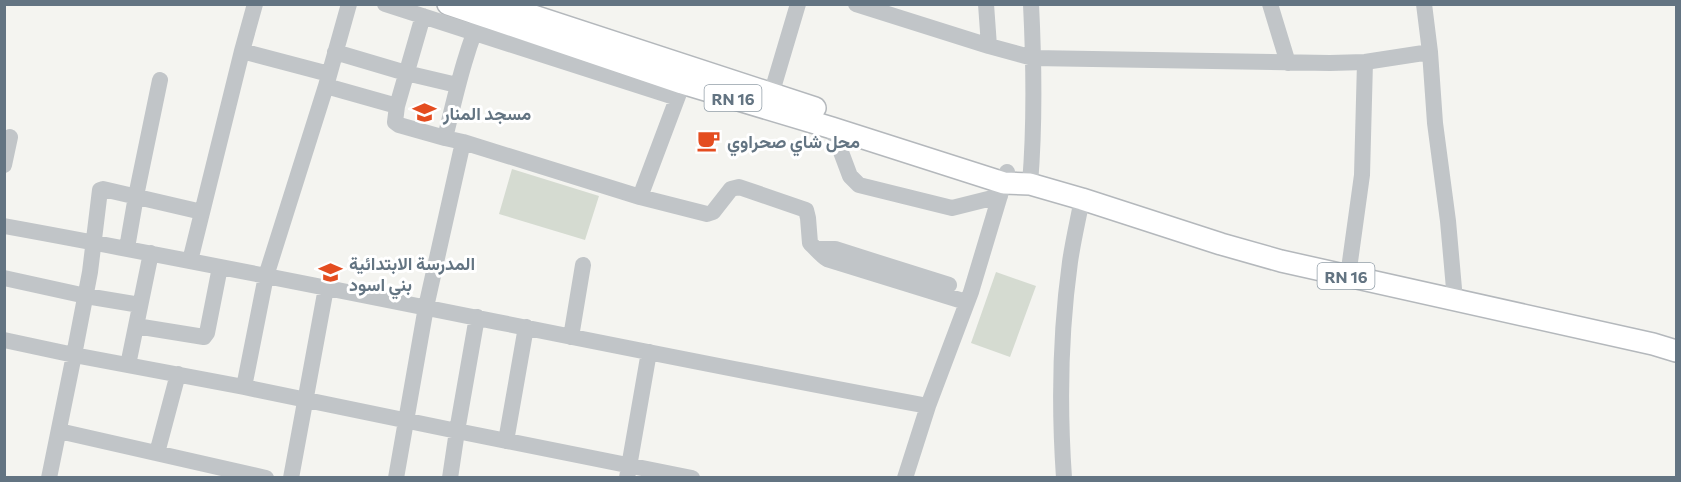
<svg xmlns="http://www.w3.org/2000/svg" width="1681" height="482" viewBox="0 0 1681 482" font-family="Commissioner,Vazirmatn,sans-serif">
  <style>
    .green { fill: #d5dbd1 }
    .lines { fill: none; stroke-linecap: round; stroke-linejoin: round }
    .major-casing { stroke: #b4b8bc; stroke-width: 24 }
    .minor { stroke: #c1c5c8; stroke-width: 16 }
    .major { stroke: #fff; stroke-width: 21 }
    .labels { text-anchor: middle; dominant-baseline: central; stroke-width: 6; stroke-linejoin: round; paint-order: stroke }
    .shield { fill: #fff; stroke: #929ea8; stroke-width: 1.5 }
    .shield-label { font-size: 16px; font-weight: bold; fill: #637482 }
    .poi-label { font-size: 18px; font-weight: bold; fill: #637482; stroke: #fff; text-anchor: start }
  </style>
  <rect width="100%" height="100%" fill="#f4f4f0"/>
  <path class="green" d="M512 169 599 196 585 240 499 214Z
    M996 272 1036 286 1010 357 971 343Z"/>
  <g class="lines">
    <defs>
      <path id="major" d="M448 4 682 83 832 128 1004 183 1030 184 1082 199 1221 244 1281 261 1653 344 1676 351
        M497 4 815 108"/>
    </defs>
    <use href="#major" class="major-casing"/>
    <path class="minor" d="M385 4 677 98
      M856 4 989 46 1033 58 1330 63 1365 62 1430 52
      M986 4 989 46
      M1270 4 1288 63
      M1424 4 1430 52 1435 123 1448 221 1455 300
      M423 16 397 106 395 122 399 125 445 138
      M242 51 329 74
      M335 52 406 73 457 85
      M326 86 397 106
      M768 105 798 4
      M832 128 850 176 859 185 952 208 1000 196
      M463 142 640 197 707 214 713 212 731 189 739 187 806 210 808 218 810 243C814 247 822 256 827 259L966 302
      M4 165 10 137
      M1030 184C1035 124 1034 64 1031 4
      M640 197 681 88
      M202 212 103 189 100 190 90 272 74 355 244 387 457 431 692 478
      M4 226C313 282 619 349 928 406
      M127 248 136 196 160 80
      M818 249H835L949 285
      M190 261 242 51 255 4
      M1348 276 1362 175 1365 62
      M4 278 86 296 140 305
      M136 326 204 337 207 333 220 267
      M571 337 583 265
      M4 340 74 355 49 478
      M128 365 151 253
      M244 387 266 276 326 86 349 4
      M59 431 266 478
      M506 441 526 327
      M157 453 178 374
      M291 478 326 288
      M396 478 426 307 463 142 445 138C456 93 466 47 486 4
      M450 478 457 431 477 317
      M627 478 649 352
      M905 478 928 406 971 292 1007 172
      M1064 478C1059 406 1060 334 1070 262 1073 241 1078 220 1082 199"/>
    <use href="#major" class="major"/>
  </g>
  <defs>
    <symbol id="school-bare" viewBox="-9 -9 18 18"><path d="M0-5L7-2L0 1L-7-2ZM-4 1L0 2.5L4 1V4Q0 6-4 4Z" fill="#e44d20" stroke="#fff" stroke-width="2.5" paint-order="stroke"/></symbol>
    <symbol id="cafe-bare" viewBox="-9 -9 18 18"><path d="M-5.5-4.5H6V0H3Q3 3.5 0 3.5H-2.5Q-5.5 3.5-5.5 0ZM3-3.2v2h1.7v-2ZM-6 4.5H4V6H-6Z" fill="#e44d20" stroke="#fff" stroke-width="2.5" paint-order="stroke"/></symbol>
  </defs>
  <g fill-rule="evenodd">
    <use href="#school-bare" x="408" y="96" width="33" height="33"/>
    <use href="#cafe-bare" x="692" y="124" width="33" height="33"/>
    <use href="#school-bare" x="314" y="256" width="33" height="33"/>
  </g>
  <g class="labels">
    <g class="shield">
      <rect x="704.5" y="85" width="57" height="26" rx="4.5"/>
      <rect x="1317.5" y="263" width="57" height="26" rx="4.5"/>
    </g>
    <g class="shield-label">
      <text x="733" y="98">RN 16</text>
      <text x="1346" y="276">RN 16</text>
    </g>
    <g class="poi-label">
      <text x="443" y="113">مسجد المنار</text>
      <text x="727" y="141">محل شاي صحراوي</text>
      <text x="349" y="263">المدرسة الابتدائية<tspan x="349" dy="21">بني اسود</tspan></text>
    </g>
  </g>
  <rect width="1681" height="482" fill="none" stroke="#637482" stroke-width="12"/>
</svg>
